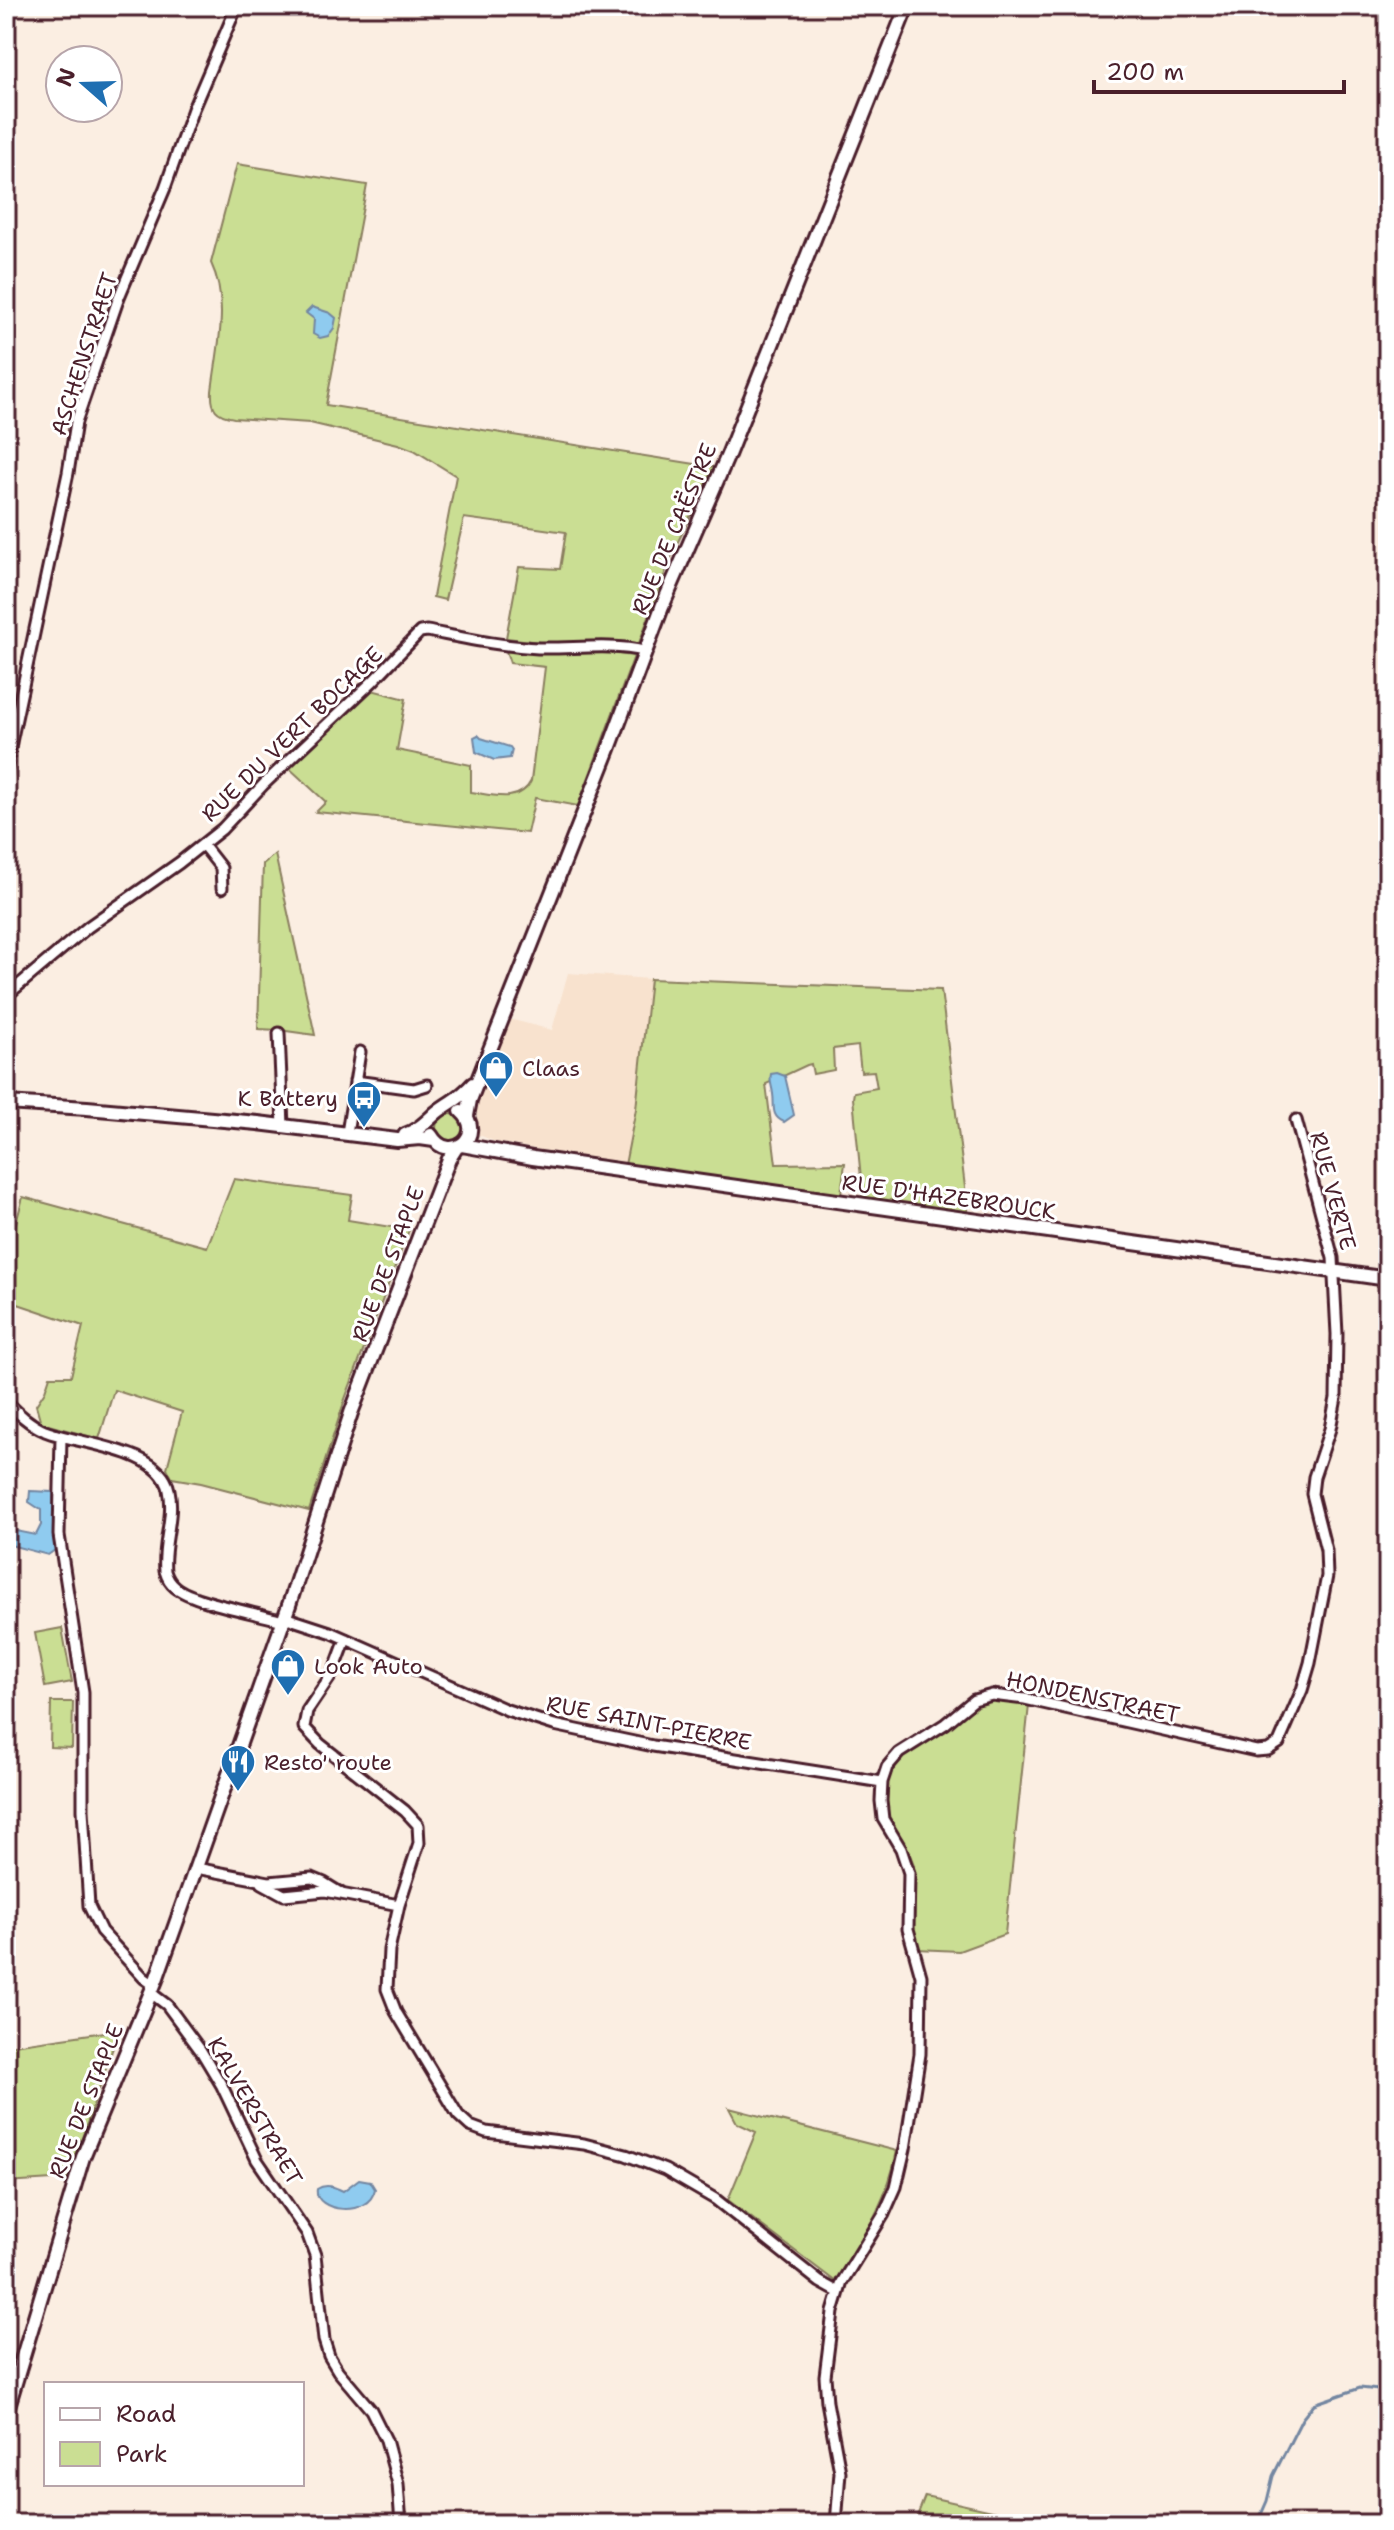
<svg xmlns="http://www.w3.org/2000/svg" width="1394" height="2530" viewBox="0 0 1394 2530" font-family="'Shantell Sans',sans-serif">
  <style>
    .built { fill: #f8e2ce }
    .green { fill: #cade93; stroke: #8a7e5f; stroke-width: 2 }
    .water { fill: #8fcbef; stroke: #7386a1; stroke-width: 2 }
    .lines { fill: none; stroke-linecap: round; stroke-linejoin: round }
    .stream { stroke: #7386a1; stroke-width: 3 }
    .street-casing { stroke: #4a1f2b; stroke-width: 15 }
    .secondary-casing { stroke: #4a1f2b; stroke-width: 18 }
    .street { stroke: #fff; stroke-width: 9 }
    .secondary { stroke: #fff; stroke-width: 12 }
    .labels { text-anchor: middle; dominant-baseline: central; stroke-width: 6; stroke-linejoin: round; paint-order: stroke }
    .street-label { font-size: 22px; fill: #4a1f2b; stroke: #fff }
    .poi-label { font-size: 22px; fill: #4a1f2b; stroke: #fff; text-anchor: start }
  </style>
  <rect width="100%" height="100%" fill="#fbeee2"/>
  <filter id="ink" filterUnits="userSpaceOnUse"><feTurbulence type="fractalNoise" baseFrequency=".0125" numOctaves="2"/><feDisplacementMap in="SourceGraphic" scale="16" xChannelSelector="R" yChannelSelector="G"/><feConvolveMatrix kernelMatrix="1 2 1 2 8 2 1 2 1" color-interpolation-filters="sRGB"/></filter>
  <g filter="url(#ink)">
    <path class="built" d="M568 973 650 979 636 1109 625 1165 496 1142 477 1134V1103L509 1019 552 1030Z"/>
    <path class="green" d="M237 164 367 185 326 405 714 467 673 552 639 643 556 644 506 638 519 567 560 569 566 532 464 518 445 600 433 597 456 476 414 450 398 444 310 423 234 418C216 415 211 409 212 391 217 349 230 303 211 263Z
      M506 651 609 653 634 656 578 806 535 798 527 833 316 812 326 802 287 766 368 689 406 699 397 750 471 765V792C492 795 520 804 531 781L545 667 510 663Z
      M275 854 315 1035 279 1030 258 1029 263 864Z
      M650 979 941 990 968 1212 863 1198 853 1098 854 1092 877 1088 874 1071 861 1072 858 1046 833 1049 834 1070 813 1074 811 1064 807 1065 766 1084 776 1164 845 1163 841 1194 625 1165 636 1109Z
      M436 1128a14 14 0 1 1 28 0a14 14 0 1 1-28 0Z
      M234 1179 352 1195 348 1220 409 1230 345 1399 309 1511 201 1483 172 1478 167 1468 182 1412 114 1390 99 1439 41 1423 36 1405 45 1391 50 1376H71L83 1326 6 1300V1245L10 1246 23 1197 207 1247Z
      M62 1628 72 1682 45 1687 35 1633Z
      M990 1698 1029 1705 1005 1934 959 1951 917 1949 912 1923 914 1865 910 1855 886 1814 885 1785 890 1770 903 1754 971 1707Z
      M51 1702H73L72 1748 50 1747Z
      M119 2030 68 2179 6 2183V2046Z
      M729 2108 897 2151C887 2203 863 2237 836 2282L728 2200 756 2132 737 2123Z
      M925 2496 1051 2524H914Z"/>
    <path class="water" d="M312 307 330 313 336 318 334 328 328 336 320 338 313 334 314 319 306 313Z
      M478 735 481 738 510 747 512 750 510 758 494 760 476 752 474 737Z
      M777 1073 785 1076 794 1115 784 1122C770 1116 775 1106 773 1094 772 1085 769 1082 771 1074Z
      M30 1491 53 1492 55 1550 48 1555 6 1544V1529L36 1535 41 1525V1510L29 1502Z
      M359 2179 370 2181 375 2189C369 2219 313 2212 317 2189 326 2183 335 2187 343 2191Z"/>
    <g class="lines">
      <path class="stream" d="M1257 2524 1267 2501 1273 2476 1302 2419 1314 2404 1360 2388 1388 2391"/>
      <defs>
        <path id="street" d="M422 6H431
          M6 775 10 747 68 473 76 422 119 297 165 188 193 109 237 6
          M203 845 221 868 222 888
          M6 996 88 927 179 863 222 829 264 784 373 681 420 632 427 631C464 638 500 646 538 648 573 649 611 643 644 651
          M279 1033 283 1126
          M355 1081 414 1089 427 1085
          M347 1133 360 1052
          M6 1401C18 1413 29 1424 45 1431 80 1445 160 1448 169 1490 175 1517 162 1544 165 1571 167 1578 169 1582 175 1587 193 1602 257 1613 283 1621
          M61 1436 59 1535 83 1692V1810L89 1906 101 1931 144 1978 154 1985
          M284 1617 330 1632 507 1710 554 1725 653 1746 882 1782
          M346 1639 334 1671 307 1711 304 1727 320 1744 405 1811 418 1825 419 1843 399 1905 389 1950 387 1989 396 2012 458 2115 470 2126 486 2132 584 2144 626 2155 665 2170 715 2199 820 2282 838 2292
          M196 1868 269 1882 312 1878 324 1883 342 1894
          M262 1883 284 1895 325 1891 399 1905
          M151 1993 167 2005 201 2051 222 2086 257 2160 307 2233 315 2255 324 2340 329 2356 338 2371 371 2410 386 2440 398 2484 401 2524
          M836 2524 840 2472 827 2402 825 2376 833 2312 842 2282 884 2214 896 2187 905 2149 920 2054 921 1976 908 1929 909 1873 901 1849 883 1819 881 1801 882 1782 887 1767 899 1753 945 1724 974 1700 992 1695 1025 1699 1256 1751 1268 1750 1279 1743 1302 1690 1310 1663 1327 1576 1326 1550 1312 1494 1314 1477 1330 1429 1336 1398 1337 1334 1333 1258 1296 1120"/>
        <path id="secondary" d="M6 1103 87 1108 258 1123 397 1140 420 1138 434 1140
          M467 1116 470 1100 609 749 662 607 728 455 907 6
          M405 1135C419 1130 427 1121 437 1112 451 1101 460 1099 473 1084
          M431 1135C449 1166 488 1135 461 1111
          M462 1145 533 1158 1388 1279
          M6 2413 83 2157 156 1980 289 1605 351 1413 449 1159 456 1148"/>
      </defs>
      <use href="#street" class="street-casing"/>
      <use href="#secondary" class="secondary-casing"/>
      <use href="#street" class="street"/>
      <use href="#secondary" class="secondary"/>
    </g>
  </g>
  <defs>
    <symbol id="shop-pin" viewBox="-11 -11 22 30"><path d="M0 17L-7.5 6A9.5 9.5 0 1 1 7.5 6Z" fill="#1f6fb2" stroke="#fff"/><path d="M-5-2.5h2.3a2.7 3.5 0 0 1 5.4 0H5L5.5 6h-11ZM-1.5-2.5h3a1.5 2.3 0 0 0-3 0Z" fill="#fff"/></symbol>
    <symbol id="bus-pin" viewBox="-11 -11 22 30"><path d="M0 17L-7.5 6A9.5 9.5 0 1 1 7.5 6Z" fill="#1f6fb2" stroke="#fff"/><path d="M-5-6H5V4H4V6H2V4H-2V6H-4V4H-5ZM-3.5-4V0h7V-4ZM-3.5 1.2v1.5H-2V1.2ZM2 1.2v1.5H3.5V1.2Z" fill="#fff"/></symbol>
    <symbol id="restaurant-pin" viewBox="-11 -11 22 30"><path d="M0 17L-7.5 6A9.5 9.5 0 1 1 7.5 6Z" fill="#1f6fb2" stroke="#fff"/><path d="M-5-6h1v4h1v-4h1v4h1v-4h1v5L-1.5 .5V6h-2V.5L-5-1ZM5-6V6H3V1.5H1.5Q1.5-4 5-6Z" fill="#fff"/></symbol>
  </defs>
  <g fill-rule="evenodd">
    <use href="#shop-pin" x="476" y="1048" width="40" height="54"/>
    <use href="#bus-pin" x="344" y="1078" width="40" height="54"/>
    <use href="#shop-pin" x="268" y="1646" width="40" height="54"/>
    <use href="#restaurant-pin" x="218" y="1742" width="40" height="54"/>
  </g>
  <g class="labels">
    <g class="street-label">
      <text transform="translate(84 354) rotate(-72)">ASCHENSTRAET</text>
      <text transform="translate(674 529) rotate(-67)">RUE DE CAËSTRE</text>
      <text transform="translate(292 734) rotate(-44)">RUE DU VERT BOCAGE</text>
      <text transform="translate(1333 1191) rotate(75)">RUE VERTE</text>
      <text transform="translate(949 1197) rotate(8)">RUE D'HAZEBROUCK</text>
      <text transform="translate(388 1264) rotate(-69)">RUE DE STAPLE</text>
      <text transform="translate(1093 1697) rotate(12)">HONDENSTRAET</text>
      <text transform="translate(649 1723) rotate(11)">RUE SAINT-PIERRE</text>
      <text transform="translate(86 2101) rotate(-68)">RUE DE STAPLE</text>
      <text transform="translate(255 2111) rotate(60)">KALVERSTRAET</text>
    </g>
    <g class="poi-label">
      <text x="522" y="1068">Claas</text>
      <text x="338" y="1098" text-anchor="end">K Battery</text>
      <text x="314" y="1666">Look Auto</text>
      <text x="264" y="1762">Resto' route</text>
    </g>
  </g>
  <rect width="1394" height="2530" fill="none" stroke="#fff" stroke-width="32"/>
  <rect x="16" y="16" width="1362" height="2498" fill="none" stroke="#4a1f2b" stroke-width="3" filter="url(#ink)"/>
  <rect x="44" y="2382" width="260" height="104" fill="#ffffff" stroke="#b7a5aa" stroke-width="2"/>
  <rect x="60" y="2408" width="40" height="12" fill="#ffffff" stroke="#b7a5aa" stroke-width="2"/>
  <text x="116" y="2422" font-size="24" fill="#4a1f2b">Road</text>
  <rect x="60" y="2442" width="40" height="24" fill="#cade93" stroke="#b7a5aa" stroke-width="2"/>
  <text x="116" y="2462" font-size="24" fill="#4a1f2b">Park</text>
  <g transform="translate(84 84) rotate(290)"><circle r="38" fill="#ffffff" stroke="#b7a5aa" stroke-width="2"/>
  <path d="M0-6L14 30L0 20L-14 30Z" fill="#1f6fb2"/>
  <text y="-12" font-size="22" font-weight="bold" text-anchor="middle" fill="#4a1f2b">N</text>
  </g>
  <path d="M1094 80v12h250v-12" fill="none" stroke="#4a1f2b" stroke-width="4"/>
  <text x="1106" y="80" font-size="24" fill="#4a1f2b" stroke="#ffffff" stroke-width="6" paint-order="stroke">200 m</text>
</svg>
